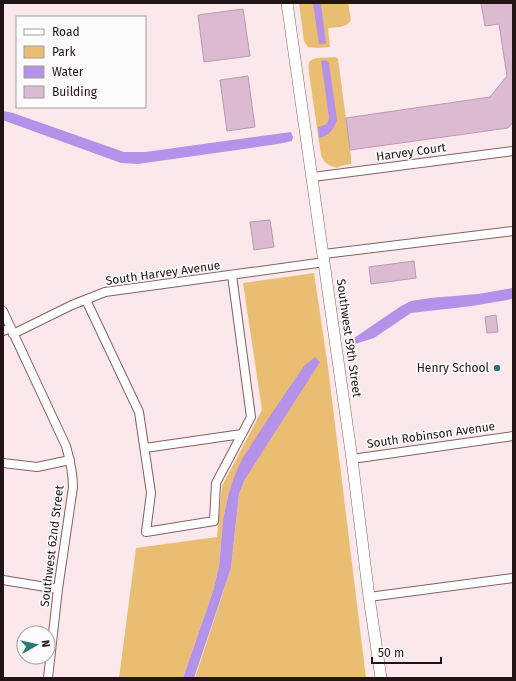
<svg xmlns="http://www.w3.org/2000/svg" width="516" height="681" viewBox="0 0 516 681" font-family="'Fira Sans',sans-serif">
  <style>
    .green { fill: #eabe72 }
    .water { fill: #b592e9 }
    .building { fill: #dcbad2; stroke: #ba9ab1 }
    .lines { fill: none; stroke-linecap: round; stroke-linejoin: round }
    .minor-casing { stroke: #866065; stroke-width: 10 }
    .secondary-casing { stroke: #866065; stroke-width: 12 }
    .minor { stroke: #fff; stroke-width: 8 }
    .secondary { stroke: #fff; stroke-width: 11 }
    .poi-dot { fill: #2c7678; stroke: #fafbfa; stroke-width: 1.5 }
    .labels { text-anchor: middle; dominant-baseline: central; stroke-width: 3.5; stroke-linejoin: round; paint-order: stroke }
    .street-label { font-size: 12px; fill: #221315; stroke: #fafbfa }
    .poi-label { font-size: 12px; fill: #221315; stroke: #fafbfa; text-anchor: end }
  </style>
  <rect width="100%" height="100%" fill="#fae8ea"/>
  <path class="green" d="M299 3H348L351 20C347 28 336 27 328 28L330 47 318 48 308 47 304 41Z
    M335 57 338 59 351 157V164L340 166 337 168C328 165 325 164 321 155L309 73C309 71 308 66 309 63 311 56 329 58 335 57Z
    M314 273 328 367 366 678H195L231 568 239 494 245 479 228 496 223 520 219 566 213 591 183 678H119L136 548 217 537 222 486 262 410 243 283Z"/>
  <path class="water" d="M313 3H321L326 44H319Z
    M326 60 329 63 337 120C334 129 329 136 319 138L318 127C325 125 328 125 329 117L321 61Z
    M3 111 13 113 124 152H145L291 132 293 137 292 141 278 144 138 164 121 163 8 122 3 120Z
    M513 288V299L472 306 411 313 374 338 355 344 354 338 401 306 411 301 430 298 478 294Z
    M315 357 320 362 245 479 239 494 231 568 194 678H183L213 591 219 566 223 520 228 496 234 477 242 459 272 413 304 366Z"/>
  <path class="building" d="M481 3H513V122L508 128 350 150 346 118 490 97 507 76 499 24 485 26Z
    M243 9 250 56 204 62 198 15Z
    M248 76 255 127 227 131 220 80Z
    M270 220 274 247 254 250 250 222Z
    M414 261 416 278 371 284 369 267Z
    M496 315 498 332 487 333 485 317Z"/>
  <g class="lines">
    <defs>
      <path id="minor" d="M313 177 513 151
        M324 254 513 231
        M86 300 139 412 151 493 146 532 214 521 216 483 251 417 232 275
        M3 311 66 446C70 460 73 473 73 487L58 589 48 678
        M3 331 11 328
        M13 334 72 305 105 292 325 262
        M145 448 242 434
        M352 459 513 436
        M3 463 37 467 70 460
        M3 580 58 589
        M369 597 513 578"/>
      <path id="secondary" d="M287 3 352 459 369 597 381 678"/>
    </defs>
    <use href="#minor" class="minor-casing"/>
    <use href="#secondary" class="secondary-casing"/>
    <use href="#minor" class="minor"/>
    <use href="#secondary" class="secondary"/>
  </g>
  <circle class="poi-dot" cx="497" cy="368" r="4"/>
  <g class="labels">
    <g class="street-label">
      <text transform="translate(411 152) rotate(-8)">Harvey Court</text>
      <text transform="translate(163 273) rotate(-8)">South Harvey Avenue</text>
      <text transform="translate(349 338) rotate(82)">Southwest 59th Street</text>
      <text transform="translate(431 435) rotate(-8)">South Robinson Avenue</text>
      <text transform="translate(52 546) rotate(-83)">Southwest 62nd Street</text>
    </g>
    <g class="poi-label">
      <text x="489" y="368">Henry School</text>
    </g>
  </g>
  <rect width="516" height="681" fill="none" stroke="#221315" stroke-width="8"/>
  <rect x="16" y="16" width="130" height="92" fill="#fafbfa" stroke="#a49e9e"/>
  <rect x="24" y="29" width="20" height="6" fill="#ffffff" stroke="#a49e9e"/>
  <text x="52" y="36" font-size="12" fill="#221315">Road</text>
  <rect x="24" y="46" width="20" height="12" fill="#eabe72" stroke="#a49e9e"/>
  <text x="52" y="56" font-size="12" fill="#221315">Park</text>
  <rect x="24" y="66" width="20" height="12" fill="#b592e9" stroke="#a49e9e"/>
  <text x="52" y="76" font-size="12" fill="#221315">Water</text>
  <rect x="24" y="86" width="20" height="12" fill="#dcbad2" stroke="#a49e9e"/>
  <text x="52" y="96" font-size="12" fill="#221315">Building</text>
  <g transform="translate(36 645) rotate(82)"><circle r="19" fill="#fafbfa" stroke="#a49e9e"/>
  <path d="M0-3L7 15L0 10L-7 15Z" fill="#2c7678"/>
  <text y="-6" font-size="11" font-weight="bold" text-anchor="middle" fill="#221315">N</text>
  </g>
  <path d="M372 657v6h69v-6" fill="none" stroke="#221315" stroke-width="2"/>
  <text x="378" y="657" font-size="12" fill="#221315" stroke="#fafbfa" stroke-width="3" paint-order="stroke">50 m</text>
</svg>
